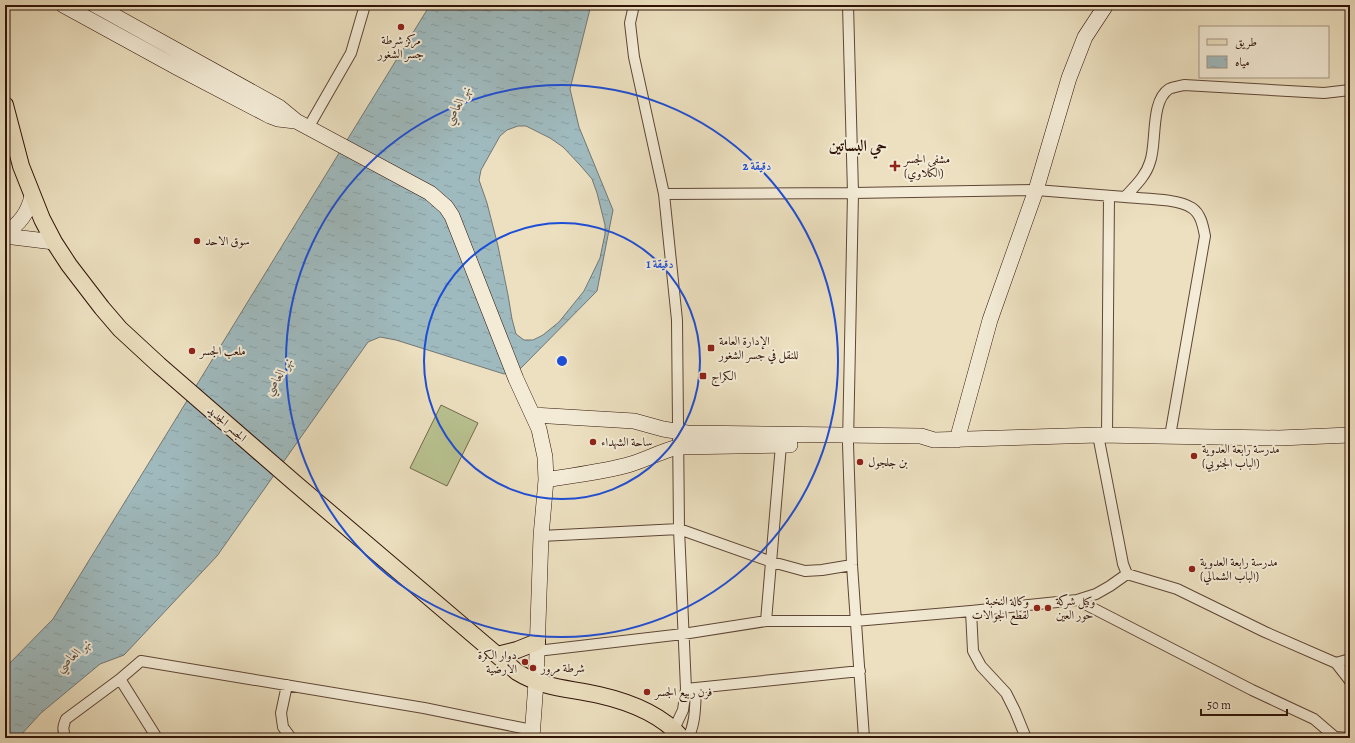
<svg xmlns="http://www.w3.org/2000/svg" width="1355" height="743" viewBox="0 0 1355 743" font-family="Alegreya,Amiri,serif">
  <style>
    .garden { fill: #b9c291; stroke: #746a4c }
    .water { fill: url(#water-ripples); stroke: #737775; fill-rule: evenodd }
    .lines { fill: none; stroke-linecap: round; stroke-linejoin: round }
    .street-casing { stroke: #5f4636; stroke-width: 12 }
    .secondary-casing { stroke: #301308; stroke-width: 16 }
    .primary-casing { stroke: #301308; stroke-width: 18 }
    .street { stroke: #f3ebd6; stroke-width: 10 }
    .secondary { stroke: #f3ebd6; stroke-width: 15 }
    .primary { stroke: #ece0c0; stroke-width: 16 }
    .ring { fill: none; stroke: #1d4ed8; stroke-width: 2 }
    .poi-dot { fill: #8f2418; stroke: #f3ebd6; stroke-width: 1.5 }
    .labels { text-anchor: middle; dominant-baseline: central; stroke-width: 4; stroke-linejoin: round; paint-order: stroke }
    .poi-label { font-size: 12px; fill: #301308; stroke: #f3ebd6; text-anchor: start }
    .street-label { font-size: 12px; fill: #301308; stroke: #f3ebd6 }
    .water-label { font-size: 13px; font-style: italic; fill: #574d48; stroke: #f3ebd6 }
    .district-label { font-size: 16px; font-weight: bold; fill: #301308; stroke: #f3ebd6 }
    .centre { fill: #1d4ed8; stroke: #f3ebd6; stroke-width: 2 }
    .ring-label { font-size: 12px; text-anchor: middle; font-weight: bold; fill: #1d4ed8; stroke: #f3ebd6; stroke-width: 4; stroke-linejoin: round; paint-order: stroke }
  </style>
  <defs>
    <pattern id="water-ripples" width="26" height="14" patternUnits="userSpaceOnUse"><rect width="26" height="14" fill="#9fbabe"/><path d="M2 4q2-2 4 0t4 0M15 11q2-2 4 0t4 0" fill="none" stroke="#899fa2"/></pattern>
  </defs>
  <rect width="100%" height="100%" fill="#ece0c0"/>
  <filter id="stains"><feTurbulence type="fractalNoise" baseFrequency=".005" numOctaves="4"/><feColorMatrix values="0 0 0 0 .2 0 0 0 0 .09 0 0 0 0 .02 0 0 0 .5 -.17"/></filter>
  <radialGradient id="worn" r=".72"><stop offset=".6" stop-color="#630" stop-opacity="0"/><stop offset="1" stop-color="#630" stop-opacity=".3"/></radialGradient>
  <path class="garden" d="M441 405 478 423 447 486 410 468Z"/>
  <path class="water" d="M430 5H591L570 89 579 127 613 210 597 291 521 368 504 374 396 340 380 337 368 342 217 556 124 655 100 664 41 713 18 738H5V668L53 619ZM518 126H526L550 138 563 147 580 165 592 179 597 193 605 225V234L600 258 584 291 559 322 543 335 533 340H524L516 334 512 319 508 295 498 246 487 203 479 180 481 170 500 136 507 130Z"/>
  <g class="lines">
    <defs>
      <path id="street" d="M634 5 630 23 634 57 664 194 677 320 679 529 686 689 683 710 674 729
        M848 5 853 193 848 444 852 565 864 738
        M308 128 351 53 365 5
        M664 194 853 193 1036 190 1125 197C1135 186 1146 176 1150 162 1157 144 1150 101 1169 89 1173 87 1180 86 1184 85L1324 93 1350 90
        M1125 197C1143 199 1177 198 1192 208 1201 214 1203 226 1205 236L1170 436
        M1098 435 1123 564 1127 574 1177 589 1265 632 1336 663 1350 681
        M1107 436 1109 196
        M541 536 679 529 772 562 805 571 822 570 852 565
        M1077 600 1252 690 1314 719 1335 737 1350 738
        M971 611 973 651 981 666 1006 693 1015 711 1026 738
        M766 621 781 445
        M537 651 683 634 766 621H855L971 611 1077 600 1096 594 1110 586 1127 574
        M1336 663 1350 659
        M120 679 157 738
        M287 685 281 713 283 727 291 738
        M686 689 860 671
        M66 738C62 730 63 726 66 719L120 679 141 661 424 708 532 730
        M688 738C696 722 695 705 696 688"/>
      <path id="secondary" d="M63 5 178 68 270 116 278 119 295 121
        M95 5 279 107 296 121 430 193 446 207 452 216 516 379 539 429 545 457 546 480 541 536 536 682 532 738
        M5 233C20 224 28 213 32 196
        M5 236 54 242
        M533 415 634 421 663 429 687 433 921 436 934 440 1098 435 1279 438 1350 435
        M957 440 990 320 1036 190 1069 78 1085 37 1106 5
        M546 480C574 475 604 472 631 464 647 459 662 451 678 447L790 445"/>
      <path id="primary" d="M5 105 21 166 42 219 54 242 69 265 102 308 120 329 159 365 296 484 517 672C545 689 569 688 599 695 630 702 661 714 682 738
        M497 655 517 650 537 642"/>
    </defs>
    <use href="#street" class="street-casing"/>
    <use href="#secondary" class="secondary-casing"/>
    <use href="#primary" class="primary-casing"/>
    <use href="#street" class="street"/>
    <use href="#secondary" class="secondary"/>
    <use href="#primary" class="primary"/>
  </g>
  <g class="ring">
    <circle cx="562" cy="361" r="138"/>
    <circle cx="562" cy="361" r="276"/>
  </g>
  <g class="poi-dot">
    <circle cx="401" cy="27" r="4"/>
    <path d="M893 160h4v4h4v4h-4v4h-4v-4h-4v-4h4z"/>
    <circle cx="197" cy="241" r="4"/>
    <rect x="707" y="344" width="8" height="8" rx="2"/>
    <circle cx="192" cy="351" r="4"/>
    <rect x="699" y="372" width="8" height="8" rx="2"/>
    <circle cx="593" cy="442" r="4"/>
    <circle cx="1194" cy="456" r="4"/>
    <circle cx="860" cy="462" r="4"/>
    <circle cx="1192" cy="569" r="4"/>
    <circle cx="1037" cy="608" r="4"/>
    <circle cx="1048" cy="608" r="4"/>
    <circle cx="525" cy="662" r="4"/>
    <circle cx="533" cy="668" r="4"/>
    <circle cx="647" cy="692" r="4"/>
  </g>
  <g class="labels">
    <g class="poi-label">
      <text x="401" y="40" text-anchor="middle">مركز شرطة<tspan x="401" dy="14">جسر الشغور</tspan></text>
      <text x="904" y="159">مشفى الجسر<tspan x="904" dy="14">(الكلاوي)</tspan></text>
      <text x="205" y="241">سوق الاحد</text>
      <text x="719" y="341">الإدارة العامة<tspan x="719" dy="14">للنقل في جسر الشغور</tspan></text>
      <text x="200" y="351">ملعب الجسر</text>
      <text x="711" y="376">الكراج</text>
      <text x="601" y="442">ساحة الشهداء</text>
      <text x="1202" y="449">مدرسة رابعة العدوية<tspan x="1202" dy="14">(الباب الجنوبي)</tspan></text>
      <text x="868" y="462">بن جلجول</text>
      <text x="1200" y="562">مدرسة رابعة العدوية<tspan x="1200" dy="14">(الباب الشمالي)</tspan></text>
      <text x="1029" y="601" text-anchor="end">وكالة النخبة<tspan x="1029" dy="14">لقطع الجوالات</tspan></text>
      <text x="1056" y="601">وكيل شركة<tspan x="1056" dy="14">حور العين</tspan></text>
      <text x="517" y="655" text-anchor="end">دوار الكرة<tspan x="517" dy="14">الارضية</tspan></text>
      <text x="541" y="668">شرطة مرور</text>
      <text x="655" y="692">فرن ربيع الجسر</text>
    </g>
    <g class="street-label">
      <text transform="translate(227 424) rotate(41)">الجسر الجديد</text>
    </g>
    <g class="water-label">
      <text transform="translate(457 105) rotate(-60)">نهر العاصي</text>
      <text transform="translate(278 376) rotate(-56)">نهر العاصي</text>
      <text transform="translate(73 655) rotate(-41)">نهر العاصي</text>
    </g>
    <g class="district-label">
      <text x="858" y="146">حي البساتين</text>
    </g>
  </g>
  <circle cx="562" cy="361" r="6" class="centre"/>
  <g class="ring-label">
    <text x="757" y="170">2 دقيقة</text>
    <text x="660" y="268">1 دقيقة</text>
  </g>
  <rect width="1355" height="743" fill="none" stroke="#ece0c0" stroke-width="20"/>
  <rect x="6" y="6" width="1343" height="731" fill="none" stroke="#301308" stroke-width="2"/>
  <rect x="10" y="10" width="1335" height="723" fill="none" stroke="#301308"/>
  <rect x="1199" y="26" width="130" height="52" fill="#f3ebd6" stroke="#a59584"/>
  <rect x="1207" y="39" width="20" height="6" fill="#ece0c0" stroke="#a59584"/>
  <text x="1235" y="46" font-size="12" fill="#301308">طريق</text>
  <rect x="1207" y="56" width="20" height="12" fill="url(#water-ripples)" stroke="#a59584"/>
  <text x="1235" y="66" font-size="12" fill="#301308">مياه</text>
  <path d="M1201 709v6h86v-6" fill="none" stroke="#301308" stroke-width="2"/>
  <text x="1207" y="709" font-size="12" fill="#301308" stroke="#f3ebd6" stroke-width="3" paint-order="stroke">50 m</text>
  <rect width="100%" height="100%" filter="url(#stains)"/>
  <rect width="100%" height="100%" fill="url(#worn)"/>
</svg>
